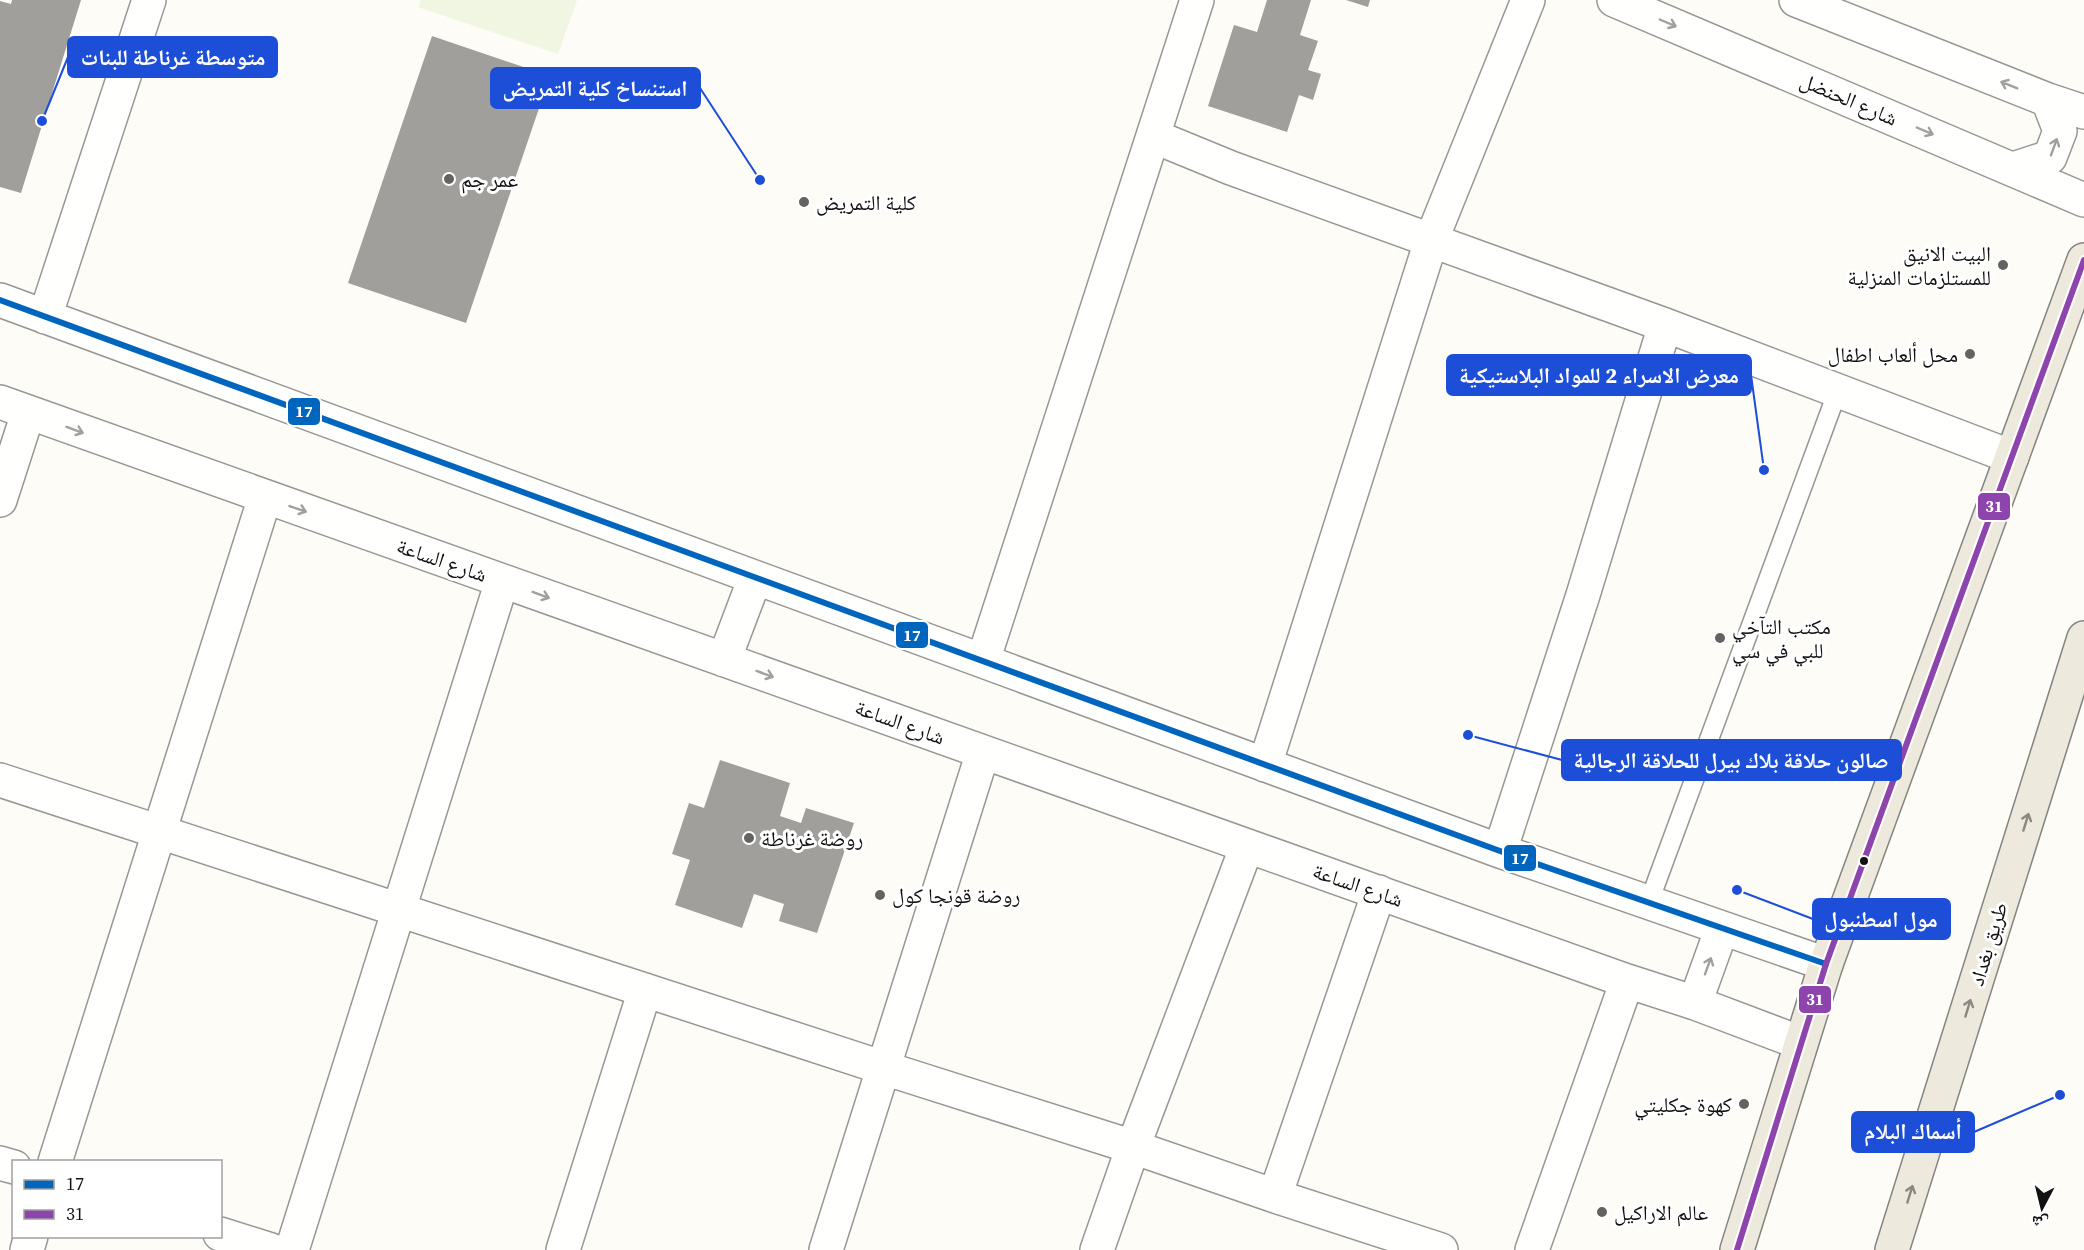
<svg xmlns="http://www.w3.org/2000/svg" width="2084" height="1250" viewBox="0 0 2084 1250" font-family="'Source Serif 4','Noto Naskh Arabic',serif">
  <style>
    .pitch { fill: #f0f6e1 }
    .building { fill: #a19f9c }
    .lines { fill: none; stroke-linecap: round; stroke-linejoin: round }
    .service-casing { stroke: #979795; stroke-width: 21 }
    .minor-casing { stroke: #979795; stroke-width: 36 }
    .primary-casing { stroke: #858482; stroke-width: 36 }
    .service { stroke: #fffffe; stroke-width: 18 }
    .minor { stroke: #fffffe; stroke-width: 33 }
    .primary { stroke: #ede9dc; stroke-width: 33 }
    .bus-1-casing { stroke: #fff; stroke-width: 10 }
    .bus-2-casing { stroke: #fff; stroke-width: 10 }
    .bus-1 { stroke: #0065bd; stroke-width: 6 }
    .bus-2 { stroke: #8e44ad; stroke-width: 6 }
    .oneway { stroke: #a0a09f }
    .oneway2 { stroke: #8a8881 }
    .poi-dot { fill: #646362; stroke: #fff; stroke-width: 2 }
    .bus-dot { fill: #111; stroke: #fff; stroke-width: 2 }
    .labels { text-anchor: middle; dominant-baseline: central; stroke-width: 6; stroke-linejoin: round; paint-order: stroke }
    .street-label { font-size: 21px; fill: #111; stroke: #fff }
    .poi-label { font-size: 21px; fill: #111; stroke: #fff; text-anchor: start }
    .leader { fill: none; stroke: #1d4ed8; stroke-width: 2 }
    .callout-dot { fill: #1d4ed8; stroke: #fff; stroke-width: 2 }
    .callout { fill: #1d4ed8; stroke: #1d4ed8; stroke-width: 2 }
    .callout-label { font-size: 22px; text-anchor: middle; font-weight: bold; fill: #fff }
    .line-badge { stroke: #fff; stroke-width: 2 }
    .badge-label { font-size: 16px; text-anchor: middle; font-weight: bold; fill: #fff }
  </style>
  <rect width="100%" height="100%" fill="#fdfcf7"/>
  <path class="pitch" d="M421 0H577L558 54 418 7Z"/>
  <path class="building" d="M12 0H81L21 193 0 187V1L11 4Z
    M1267 0H1311L1300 35 1318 41 1308 70 1321 74 1313 100 1299 95 1287 132 1208 106 1234 25 1257 32Z
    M1346 0H1370L1368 7Z
    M432 36 550 76 466 323 348 283Z
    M720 760 790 783 780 816 801 823 806 808 854 823 817 933 779 921 784 904 754 894 742 928 675 905 690 860 672 854 689 803 704 808Z"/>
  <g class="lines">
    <defs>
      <path id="service" d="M1649 902 1838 390"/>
      <path id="minor" d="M1614 0 2084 200
        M1796 0 2048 100 2084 112
        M1153 136 1231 168 1665 325 2012 457
        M2013 169 2050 157 2060 131 2048 100
        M0 300 1500 851 1826 964
        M45 317 149 0
        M0 402 1627 981 1695 1003 1801 1043
        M0 500 28 413
        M724 660 755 578
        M983 661 1197 0
        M1265 765 1431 241 1528 0
        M0 780 884 1068 1133 1147 1275 1196 1441 1250
        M1500 851 1583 595 1665 325
        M1695 1003 1722 928
        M55 1162 265 497
        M0 1163 14 1167
        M1275 1196 1379 892
        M220 1234 271 1250
        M27 1250 31 1236
        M292 1250 502 581
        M563 1250 645 990
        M826 1250 983 752
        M1097 1250 1133 1147 1247 846
        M1532 1250 1627 981"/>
      <path id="primary" d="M1737 1250 1826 964 2084 260
        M1892 1250 2084 638"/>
    </defs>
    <use href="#service" class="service-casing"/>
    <use href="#minor" class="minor-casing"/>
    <use href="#primary" class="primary-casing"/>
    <use href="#service" class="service"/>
    <use href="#minor" class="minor"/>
    <use href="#primary" class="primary"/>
    <defs>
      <path id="bus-1" d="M0 300 1500 851 1826 964"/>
      <path id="bus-2" d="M1737 1250 1826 964 2084 260"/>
    </defs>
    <use href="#bus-1" class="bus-1-casing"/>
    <use href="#bus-2" class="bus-2-casing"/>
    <use href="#bus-1" class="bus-1"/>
    <use href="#bus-2" class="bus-2"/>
  </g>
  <defs><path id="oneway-shaft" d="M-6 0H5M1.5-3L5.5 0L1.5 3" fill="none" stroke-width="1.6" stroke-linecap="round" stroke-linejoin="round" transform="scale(1.5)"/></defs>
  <g class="oneway">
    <use href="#oneway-shaft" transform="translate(1668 23) rotate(23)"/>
    <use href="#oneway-shaft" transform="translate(2009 85) rotate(-158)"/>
    <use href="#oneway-shaft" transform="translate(1925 131) rotate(23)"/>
    <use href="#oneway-shaft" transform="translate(2054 147) rotate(-70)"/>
    <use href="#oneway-shaft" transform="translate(75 430) rotate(20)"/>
    <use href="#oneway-shaft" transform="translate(298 509) rotate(19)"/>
    <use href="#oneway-shaft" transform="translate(541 595) rotate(20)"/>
    <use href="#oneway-shaft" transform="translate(765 674) rotate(20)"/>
    <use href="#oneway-shaft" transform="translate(1708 966) rotate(-70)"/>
  </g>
  <g class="oneway2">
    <use href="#oneway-shaft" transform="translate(2026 822) rotate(-73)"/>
    <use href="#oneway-shaft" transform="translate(1968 1008) rotate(-73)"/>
    <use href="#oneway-shaft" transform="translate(1910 1194) rotate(-73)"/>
  </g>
  <g class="poi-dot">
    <circle cx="449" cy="179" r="6"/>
    <circle cx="804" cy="202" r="6"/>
    <circle cx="2003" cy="265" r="6"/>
    <circle cx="1970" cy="354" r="6"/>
    <circle cx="1720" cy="638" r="6"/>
    <circle cx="749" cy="838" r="6"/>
    <circle cx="880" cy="895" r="6"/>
    <circle cx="1744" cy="1104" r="6"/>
    <circle cx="1602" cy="1212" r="6"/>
  </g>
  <circle class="bus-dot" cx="1864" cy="861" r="5"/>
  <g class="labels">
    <g class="street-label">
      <text transform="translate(1849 99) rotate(23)">شارع الحنضل</text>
      <text transform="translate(442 560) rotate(19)">شارع الساعة</text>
      <text transform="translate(900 722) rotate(20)">شارع الساعة</text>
      <text transform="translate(1358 885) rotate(19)">شارع الساعة</text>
      <text transform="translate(1988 944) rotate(-73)">طريق بغداد</text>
    </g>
    <g class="poi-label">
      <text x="461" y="179">عمر جم</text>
      <text x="816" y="202">كلية التمريض</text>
      <text x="1991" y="253" text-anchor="end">البيت الانيق<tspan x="1991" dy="24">للمستلزمات المنزلية</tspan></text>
      <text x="1958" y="354" text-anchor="end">محل ألعاب اطفال</text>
      <text x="1732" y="626">مكتب التآخي<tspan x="1732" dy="24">للبي في سي</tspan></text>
      <text x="761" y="838">روضة غرناطة</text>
      <text x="892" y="895">روضة قونجا كول</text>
      <text x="1732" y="1104" text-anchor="end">كهوة جكليتي</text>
      <text x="1614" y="1212">عالم الاراكيل</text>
    </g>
  </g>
  <path class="leader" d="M42 121L68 57M760 180L700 88M1764 470L1751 375M1468 735L1562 760M1737 890L1813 919M2060 1095L1974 1132"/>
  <g class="callout-dot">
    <circle cx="42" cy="121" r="6"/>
    <circle cx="760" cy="180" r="6"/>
    <circle cx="1764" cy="470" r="6"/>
    <circle cx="1468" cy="735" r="6"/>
    <circle cx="1737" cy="890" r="6"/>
    <circle cx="2060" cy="1095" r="6"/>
  </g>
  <g class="callout">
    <rect x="68" y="37" width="209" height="40" rx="6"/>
    <rect x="491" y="68" width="209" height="40" rx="6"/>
    <rect x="1447" y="355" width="304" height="40" rx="6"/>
    <rect x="1562" y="740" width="339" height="40" rx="6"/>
    <rect x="1813" y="899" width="137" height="40" rx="6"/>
    <rect x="1852" y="1112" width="122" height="40" rx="6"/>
  </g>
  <g class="callout-label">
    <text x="173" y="65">متوسطة غرناطة للبنات</text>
    <text x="595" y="96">استنساخ کلیة التمریض</text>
    <text x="1599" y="383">معرض الاسراء 2 للمواد البلاستيكية</text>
    <text x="1731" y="768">صالون حلاقة بلاك بيرل للحلاقة الرجالية</text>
    <text x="1881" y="927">مول اسطنبول</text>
    <text x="1913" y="1139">أسماك البلام</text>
  </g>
  <g class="line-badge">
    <rect x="287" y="397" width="34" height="29" rx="6" fill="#0065bd"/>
    <rect x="1977" y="492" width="34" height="29" rx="6" fill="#8e44ad"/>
    <rect x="895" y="621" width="34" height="28" rx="6" fill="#0065bd"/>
    <rect x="1503" y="844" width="34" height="28" rx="6" fill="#0065bd"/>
    <rect x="1798" y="985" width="34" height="29" rx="6" fill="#8e44ad"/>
  </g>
  <g class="badge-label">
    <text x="304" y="417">17</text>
    <text x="1994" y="512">31</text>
    <text x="912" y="641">17</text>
    <text x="1520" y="864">17</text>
    <text x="1815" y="1005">31</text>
  </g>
  <rect x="12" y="1160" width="210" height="78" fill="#ffffff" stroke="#a0a0a0" stroke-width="1.5"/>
  <rect x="24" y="1180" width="30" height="9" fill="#0065bd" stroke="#a0a0a0" stroke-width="1.5"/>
  <text x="66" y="1190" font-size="18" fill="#111111">17</text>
  <rect x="24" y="1210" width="30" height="9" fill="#8e44ad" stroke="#a0a0a0" stroke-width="1.5"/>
  <text x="66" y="1220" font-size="18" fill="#111111">31</text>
  <g transform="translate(2042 1208) rotate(187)" stroke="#ffffff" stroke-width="4.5" paint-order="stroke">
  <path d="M0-4.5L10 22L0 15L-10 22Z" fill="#111111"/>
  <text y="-9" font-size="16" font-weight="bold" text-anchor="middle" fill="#111111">ش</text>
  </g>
</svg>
